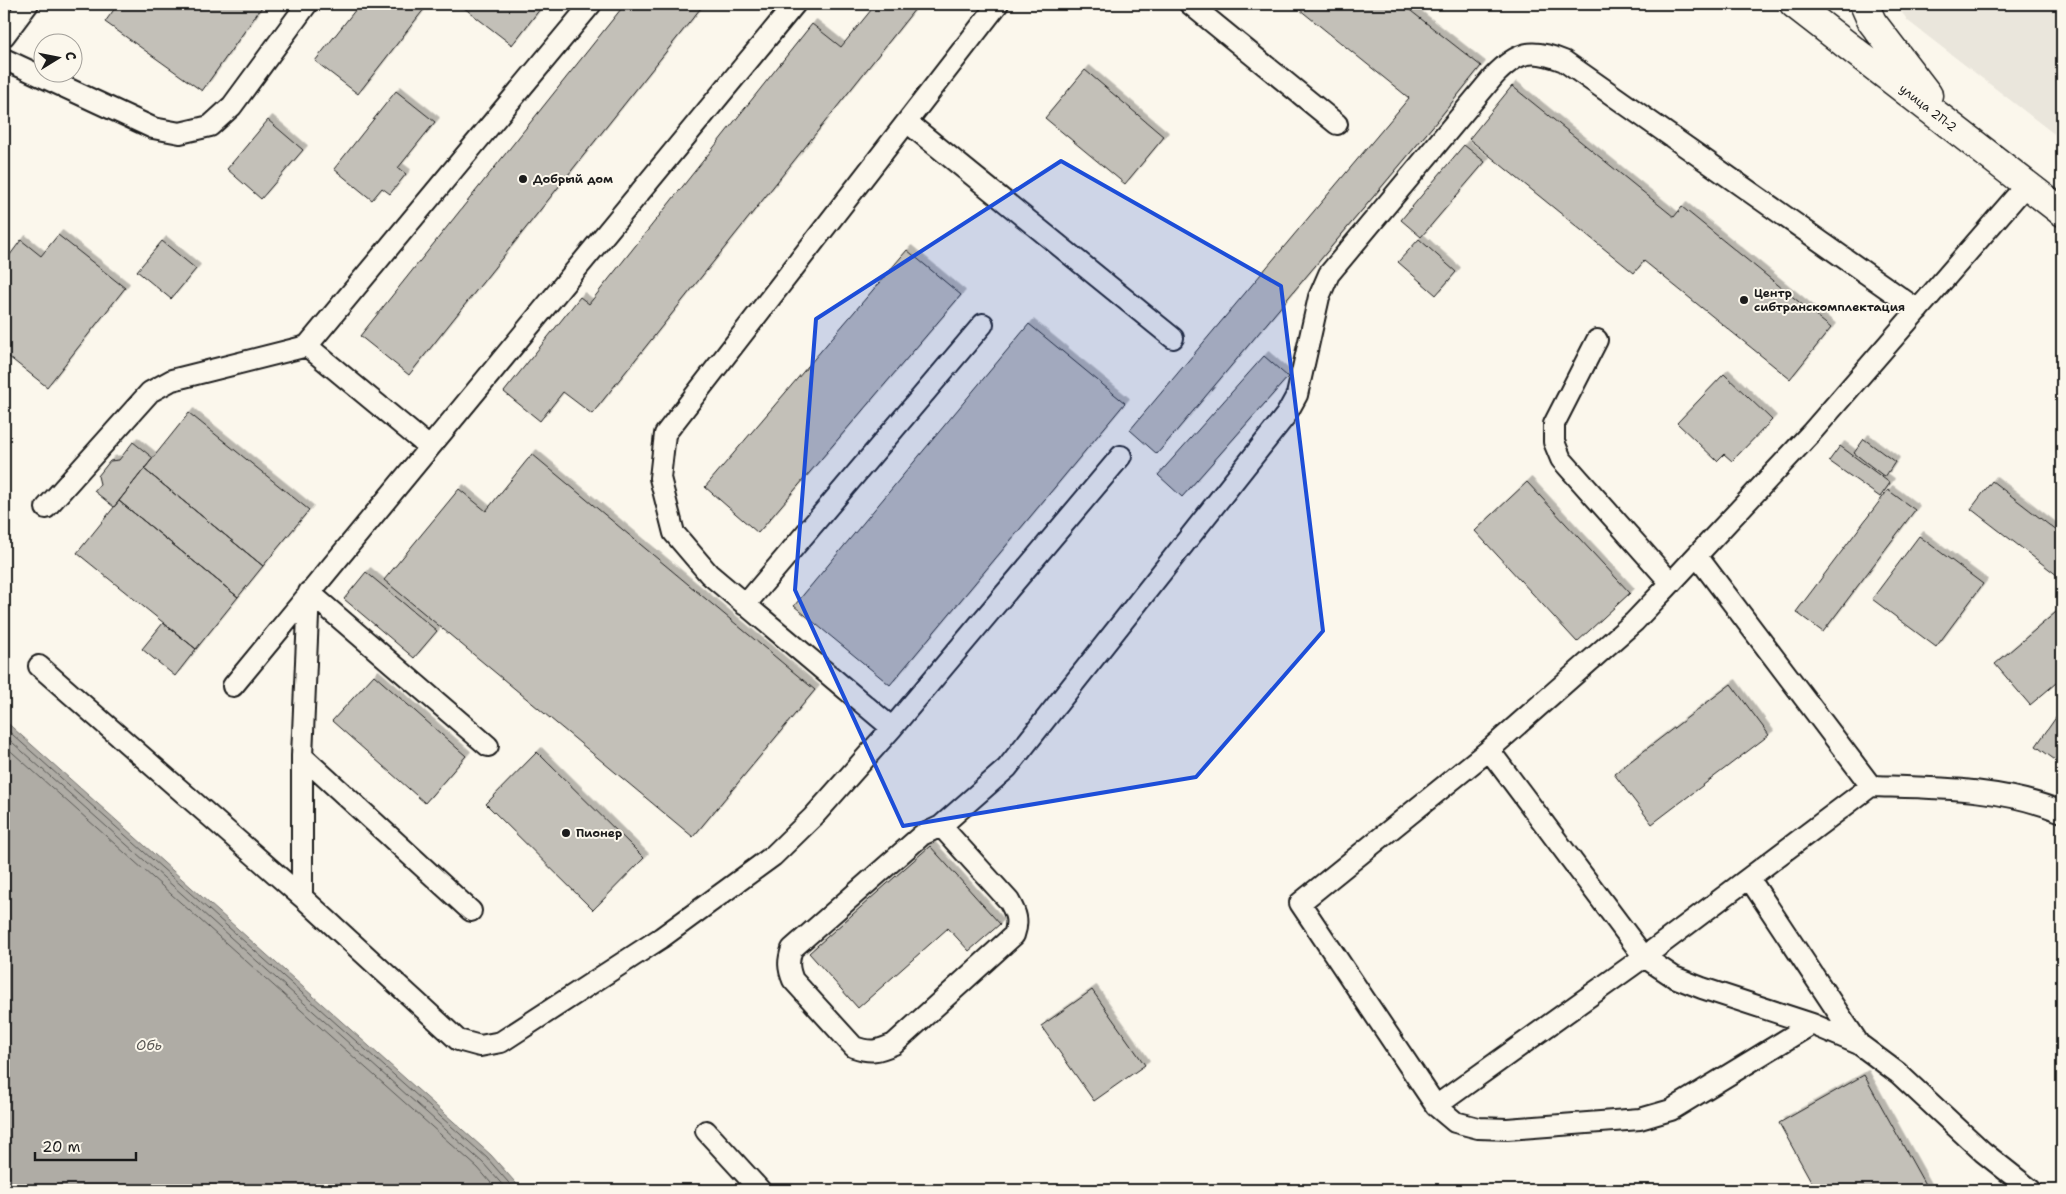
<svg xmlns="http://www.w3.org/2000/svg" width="2066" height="1194" viewBox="0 0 2066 1194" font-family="'Shantell Sans',sans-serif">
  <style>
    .built { fill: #eae6dc }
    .water { fill: #afaca5; stroke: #74726e }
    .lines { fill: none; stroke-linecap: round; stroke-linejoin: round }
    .shore { stroke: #575653; stroke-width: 1 }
    .building { fill: #c3c0b8; stroke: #1c1c1c; filter: url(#shadow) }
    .lane-casing { stroke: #1c1c1c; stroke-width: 24 }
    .secondary-casing { stroke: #1c1c1c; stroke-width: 31 }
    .lane { stroke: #fbf7ec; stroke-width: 20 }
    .secondary { stroke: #fbf7ec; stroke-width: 28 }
    .marked { fill: #1d4ed8; fill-opacity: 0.2; stroke: #1d4ed8; stroke-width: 4; stroke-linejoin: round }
    .poi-dot { fill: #1c1c1c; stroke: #fbf7ec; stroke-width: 2 }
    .labels { text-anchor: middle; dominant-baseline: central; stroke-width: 4; stroke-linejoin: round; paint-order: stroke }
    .street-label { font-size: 12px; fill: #1c1c1c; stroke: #fbf7ec }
    .poi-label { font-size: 12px; font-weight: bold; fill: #1c1c1c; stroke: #fbf7ec; text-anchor: start }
    .water-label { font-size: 14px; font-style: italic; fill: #575653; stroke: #fbf7ec }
  </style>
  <defs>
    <filter id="shadow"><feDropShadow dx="4.5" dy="-4.5" stdDeviation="0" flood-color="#0004"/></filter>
  </defs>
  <rect width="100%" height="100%" fill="#fbf7ec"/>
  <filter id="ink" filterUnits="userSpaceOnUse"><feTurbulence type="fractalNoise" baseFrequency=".02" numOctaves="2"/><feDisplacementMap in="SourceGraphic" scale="10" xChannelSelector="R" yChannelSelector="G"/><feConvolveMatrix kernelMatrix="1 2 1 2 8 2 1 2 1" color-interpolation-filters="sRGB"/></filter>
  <g filter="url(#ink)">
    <path class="built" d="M1896 4H2062V140L1908 21Z"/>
    <path class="water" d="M4 720 491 1155 522 1190H4Z"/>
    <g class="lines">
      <path class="shore" d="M4 727 487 1158 515 1190
        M4 735 483 1163 507 1190
        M4 745 478 1168 497 1190"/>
    </g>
    <path class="building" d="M118 4H264L202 91 105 22Z
      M360 4H428L358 94 315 61Z
      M459 4H544L512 45Z
      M625 4H704L409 375 360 336Z
      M876 4H919L592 414 563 392 540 421 504 392 580 297 589 304 812 24 841 47Z
      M1295 4H1402L1481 66 1437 121 1157 454 1130 430 1409 98 1294 5Z
      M1085 70 1164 137 1125 184 1045 118Z
      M1512 86 1674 217 1682 207 1831 328 1790 379 1644 261 1634 273 1469 139Z
      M396 91 435 122 398 168 406 174 390 194 382 188 372 200 334 169Z
      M268 120 303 150 261 199 227 169Z
      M1464 145 1485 162 1421 237 1401 220Z
      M58 235 125 288 47 387 4 353V263L21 240 41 256Z
      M1419 239 1456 272 1436 295 1398 262Z
      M162 241 196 269 171 299 137 271Z
      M907 250 961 295 758 533 705 487Z
      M1029 324 1125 403 890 685 794 606Z
      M1264 356 1288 377 1182 497 1158 475Z
      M1724 374 1772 420 1732 461 1724 454 1717 461 1677 423Z
      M189 413 309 510 263 566 144 469Z
      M1864 439 1895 462 1885 477 1854 453Z
      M133 442 153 458 114 507 94 491 100 484 98 476 110 461 119 460Z
      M1840 446 1890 483 1880 497 1829 461Z
      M532 454 815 690 693 837 384 580 459 489 486 511Z
      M144 469 263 566 238 597 119 501Z
      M1992 481 2062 535V579L1971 509Z
      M1527 482 1630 593 1577 642 1475 531Z
      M1888 490 1915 510 1823 632 1796 612Z
      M119 501 238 597 196 649 77 553Z
      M1919 536 1983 584 1936 647 1872 599Z
      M366 572 437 631 414 658 344 599Z
      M2062 607V678L2030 705 1995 664Z
      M163 623 196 649 175 676 142 649Z
      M374 675 466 756 425 803 332 721Z
      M1731 684 1769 735 1652 824 1614 774Z
      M2062 709V765L2036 746Z
      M537 752 644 858 593 910 486 804Z
      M930 846 1000 924 969 951 948 928 858 1008 809 953Z
      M1092 990 1145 1065 1094 1101 1041 1026Z
      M1864 1075 1928 1190H1816L1779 1123Z"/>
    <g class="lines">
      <defs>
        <path id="lane" d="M1190 4 1337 124
          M4 36 28 4
          M4 59 153 128 180 133 210 126 232 106 307 4
          M907 122 1173 338
          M2026 185 1811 433 1671 583 1634 622 1489 750 1644 957 1674 977 1702 988 1812 1024 1859 1044 1898 1073 1983 1152 2031 1190
          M1597 340 1554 424V442L1561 459 1671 583
          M429 447 307 346 591 4
          M46 508 150 392 172 380 307 346
          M309 592 302 756 471 911
          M309 592 488 746
          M745 605 983 324
          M39 666 302 897
          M233 686 795 4
          M892 728 709 574 674 533 660 478 665 434 998 4
          M1489 750 1300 903 1436 1106 1455 1122 1478 1128 1507 1129 1640 1119 1671 1110 1812 1024
          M302 756V897L458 1040 480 1046 501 1042 661 938 773 856 813 817 892 728 1121 456
          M1871 786C1935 788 2001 787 2062 812
          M941 826 1009 901C1016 913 1019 921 1014 935L894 1044C878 1051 871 1053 854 1047L793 980C788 968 788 961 792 949L922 835 941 826 1007 768 1286 415 1297 395 1319 297 1329 274 1494 76C1518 51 1532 48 1564 61L1918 310
          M1749 878 1859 1044
          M1436 1106 1644 957 1871 786 1697 556
          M706 1131 760 1190"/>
        <path id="secondary" d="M1794 4 2062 212
          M1864 4 1872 22 1928 95"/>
      </defs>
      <use href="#lane" class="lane-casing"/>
      <use href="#secondary" class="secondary-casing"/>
      <use href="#lane" class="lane"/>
      <use href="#secondary" class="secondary"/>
    </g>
  </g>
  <path class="marked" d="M1061 161 1281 286 1323 631 1196 777 903 826 795 590 816 319Z"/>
  <g class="poi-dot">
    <circle cx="523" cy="179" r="5"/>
    <circle cx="1744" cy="300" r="5"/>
    <circle cx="566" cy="833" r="5"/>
  </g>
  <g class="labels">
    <g class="street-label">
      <text transform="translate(1928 108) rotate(38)">улица 2П-2</text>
    </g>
    <g class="poi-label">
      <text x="533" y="179">Добрый дом</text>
      <text x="1754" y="293">Центр<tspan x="1754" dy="14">сибтранскомплектация</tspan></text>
      <text x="576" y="833">Пионер</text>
    </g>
    <g class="water-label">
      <text x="149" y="1045">Обь</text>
    </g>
  </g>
  <rect width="2066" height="1194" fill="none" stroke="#fbf7ec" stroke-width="20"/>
  <rect x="10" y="10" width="2046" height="1174" fill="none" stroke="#1c1c1c" stroke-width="2" filter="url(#ink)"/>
  <g transform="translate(58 58) rotate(80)"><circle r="24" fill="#fbf7ec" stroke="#a29f99"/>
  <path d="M0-4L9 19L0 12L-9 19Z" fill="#1c1c1c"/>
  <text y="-8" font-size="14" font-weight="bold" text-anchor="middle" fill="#1c1c1c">С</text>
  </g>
  <path d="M35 1152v8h101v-8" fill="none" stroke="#1c1c1c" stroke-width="2.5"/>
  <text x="42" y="1152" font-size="15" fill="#1c1c1c" stroke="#fbf7ec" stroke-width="4" paint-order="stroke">20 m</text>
</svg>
